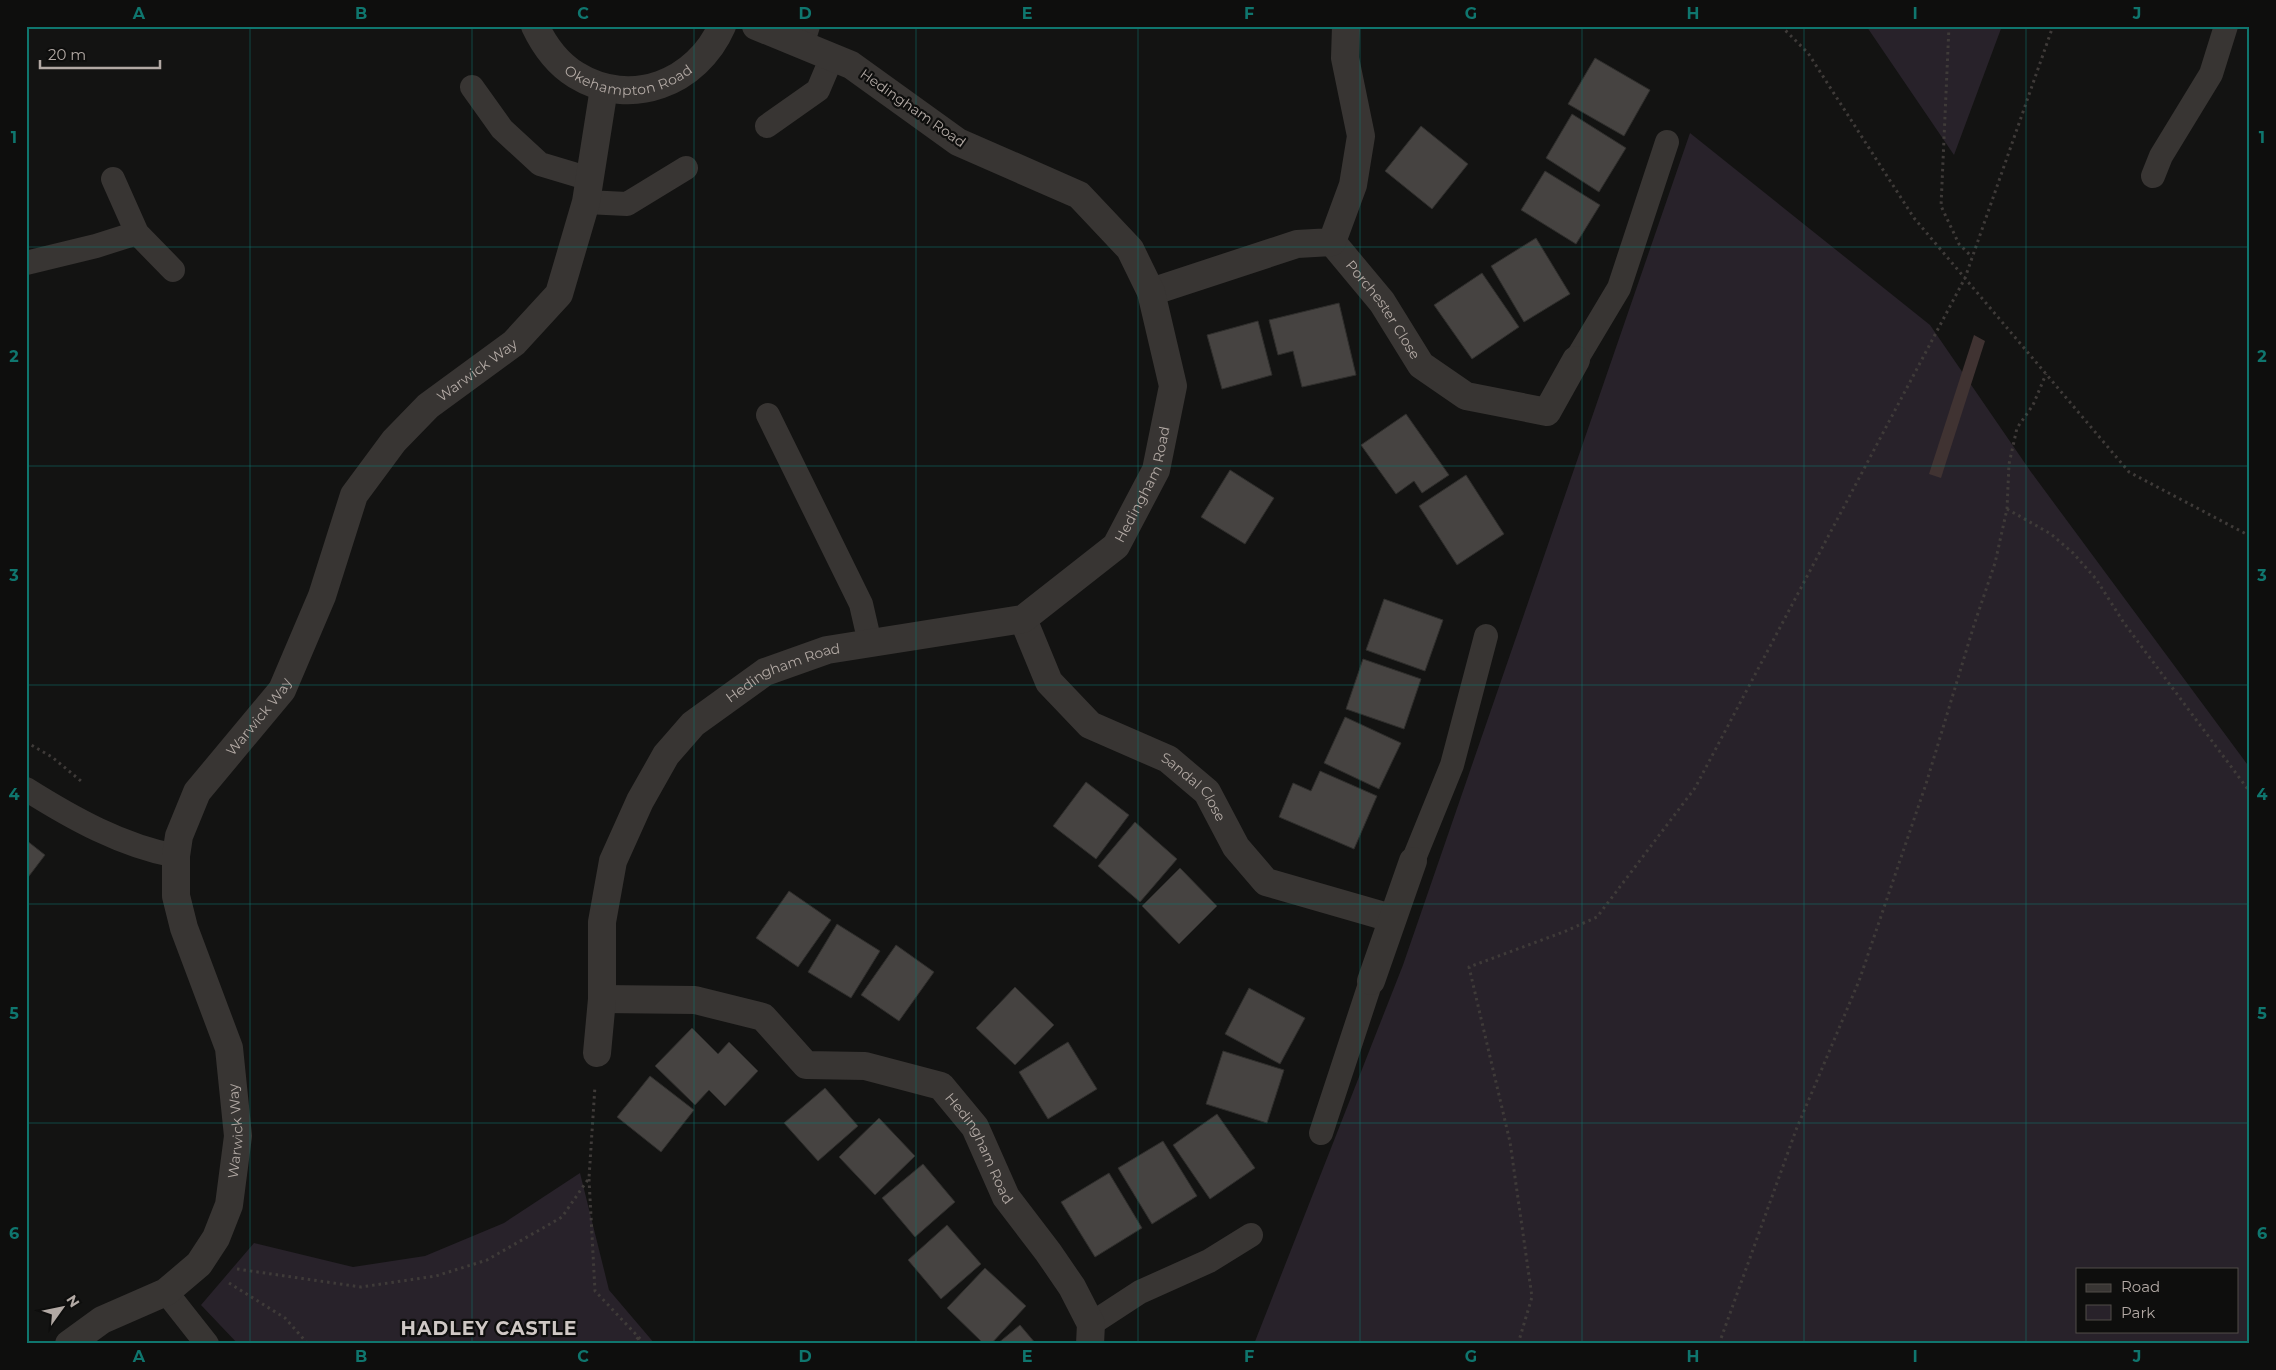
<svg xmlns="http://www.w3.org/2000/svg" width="2276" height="1370" viewBox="0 0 2276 1370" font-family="Montserrat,sans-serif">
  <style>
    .green { fill: #28222a; fill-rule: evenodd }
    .water { fill: #403332 }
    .building { fill: #464341; stroke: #2f2e2c }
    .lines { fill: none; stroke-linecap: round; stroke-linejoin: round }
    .path { stroke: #3f3b39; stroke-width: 3; stroke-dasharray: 2.5 4; stroke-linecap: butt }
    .lane { stroke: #383533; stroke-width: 24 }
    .street { stroke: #383533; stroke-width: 28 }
    .grid { fill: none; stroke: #0f766e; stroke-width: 1; stroke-opacity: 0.55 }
    .labels { text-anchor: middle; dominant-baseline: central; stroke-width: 4.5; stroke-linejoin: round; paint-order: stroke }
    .street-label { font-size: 14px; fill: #b2a9a4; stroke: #0e0e0d }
    .district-label { font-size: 19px; font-weight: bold; letter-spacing: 1px; fill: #cfc8c5; stroke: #0e0e0d }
    .neatline { fill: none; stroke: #0f766e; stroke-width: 2 }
    .grid-label { font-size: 16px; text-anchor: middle; font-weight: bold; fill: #0f766e }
  </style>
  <rect width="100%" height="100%" fill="#131312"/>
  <path class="green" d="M1866 26H2002L1954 155 1869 30Z
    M1690 133 1930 325 2031 472 2250 768V1344H1254L1403 965ZM2077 1269H2237V1331H2077Z
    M580 1173 609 1290 655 1344H238L201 1305 254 1243 353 1267 425 1256 504 1223Z"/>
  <path class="water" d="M1974 335 1985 341 1941 478 1929 474Z"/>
  <path class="building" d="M1595 58 1650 90 1624 136 1568 104Z
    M1572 114 1626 148 1599 192 1546 158Z
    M1421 126 1468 164 1432 209 1385 171Z
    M1545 171 1600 205 1576 244 1521 210Z
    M1536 238 1570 294 1524 322 1491 266Z
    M1482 273 1519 327 1472 359 1434 305Z
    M1339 303 1356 375 1302 387 1293 351 1278 355 1269 320Z
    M1258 321 1272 375 1222 389 1207 335Z
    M1406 414 1449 475 1422 493 1414 481 1396 494 1361 445Z
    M1230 470 1274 498 1245 544 1201 517Z
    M1466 475 1504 534 1457 565 1419 506Z
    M1384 599 1443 620 1425 671 1366 650Z
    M1363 659 1421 679 1404 729 1346 709Z
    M1345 717 1401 743 1379 789 1324 763Z
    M1320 771 1377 796 1354 849 1279 817 1293 783 1311 791Z
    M1086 782 1129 815 1096 859 1053 826Z
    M1135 822 1177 859 1140 902 1098 866Z
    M26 840 45 855 26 880Z
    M1180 868 1217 906 1179 944 1142 906Z
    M789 891 831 920 798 967 756 938Z
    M837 924 880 951 851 998 808 972Z
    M896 945 934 972 899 1021 861 995Z
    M1015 987 1054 1025 1015 1065 976 1028Z
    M1249 988 1305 1018 1280 1064 1225 1034Z
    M692 1028 718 1054 729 1042 758 1071 725 1106 709 1090 695 1105 655 1066Z
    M1068 1042 1097 1089 1048 1119 1019 1072Z
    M1223 1051 1284 1070 1267 1123 1206 1104Z
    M650 1076 694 1110 661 1152 617 1117Z
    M825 1088 858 1126 818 1161 784 1123Z
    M1217 1114 1255 1168 1210 1199 1173 1145Z
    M879 1118 915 1156 875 1195 839 1157Z
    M1163 1141 1197 1196 1152 1224 1118 1168Z
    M923 1164 955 1202 915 1237 882 1198Z
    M1109 1173 1142 1228 1095 1257 1061 1202Z
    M947 1225 981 1264 941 1299 908 1260Z
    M985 1268 1026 1306 991 1344H984L947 1308Z
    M1020 1325 1036 1344H997Z"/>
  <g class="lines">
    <path class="path" d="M1781 26 1808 53 1914 218 2129 472 2250 536
      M1949 26 1941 206 1959 244 1972 257
      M2007 509 2051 534 2073 553 2096 579 2124 623 2250 792
      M26 742 52 757 81 781
      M589 1179 595 1291 645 1344
      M237 1269 361 1287 436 1276 487 1260 562 1217 589 1178 595 1086
      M229 1283 285 1318 308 1344
      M632 1344 639 1337
      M1518 1344 1532 1297 1510 1142 1469 967 1566 931 1597 917 1695 788 1965 278 2053 26
      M1719 1344 1796 1130 1859 981 1926 784 1974 625 1995 563 2007 509 2009 464 2017 428 2033 405 2046 374"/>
    <path class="lane" d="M802 45 808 26
      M472 87 502 129 540 164 590 179
      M767 126 818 90 832 57
      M2153 176 2161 156 2211 74 2226 26
      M113 179 137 233 173 270
      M586 202 627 204 686 168
      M26 263 96 246 137 233
      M1576 360 1619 288 1667 142
      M768 415 861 604 870 643
      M26 789C72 818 122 846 176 856
      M1413 861 1452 765 1486 636
      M1321 1133 1371 981
      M166 1292 207 1344
      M1091 1324 1140 1292 1209 1261 1251 1235"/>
    <g class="street">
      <path id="s1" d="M535 26C544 45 558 64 576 75 631 109 697 83 722 26"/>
      <path id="s2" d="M1332 242 1382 302 1421 365 1466 396 1547 412 1576 360"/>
      <path d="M1151 292 1297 244 1332 242 1353 185 1361 136 1345 58 1346 26"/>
      <path id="s3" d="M1023 619 1049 682 1090 725 1168 759 1207 792 1236 847 1266 882 1391 918"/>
      <path d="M1371 981 1413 861"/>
      <path id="s4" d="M602 999 695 1000 763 1017 806 1065 865 1066 941 1086 975 1127 1006 1197 1048 1252 1072 1287 1091 1324 1090 1344"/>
      <path id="s5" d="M597 1053 602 999V922L613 861 640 801 666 755 693 724 765 672 827 650 1023 619 1116 546 1156 470 1173 386 1151 292 1130 249 1079 195 958 142 851 65 756 26"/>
      <path id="s6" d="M69 1344 102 1320 166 1292 199 1264 216 1238 229 1205 238 1136 229 1048 184 928 176 896V856L179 836 197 792 282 690 322 596 354 495 394 441 428 406 514 343 559 294 586 202 604 88"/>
    </g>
  </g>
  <path class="grid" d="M250 26V1344M472 26V1344M694 26V1344M916 26V1344M1138 26V1344M1360 26V1344M1582 26V1344M1804 26V1344M2026 26V1344M26 247H2250M26 466H2250M26 685H2250M26 904H2250M26 1123H2250"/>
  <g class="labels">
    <g class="street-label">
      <text stroke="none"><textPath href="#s1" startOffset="120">Okehampton Road</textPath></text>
      <text transform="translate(913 108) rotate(35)">Hedingham Road</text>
      <text stroke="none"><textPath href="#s2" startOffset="85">Porchester Close</textPath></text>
      <text stroke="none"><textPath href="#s6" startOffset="1165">Warwick Way</textPath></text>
      <text stroke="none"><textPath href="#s5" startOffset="892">Hedingham Road</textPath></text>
      <text stroke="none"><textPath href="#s5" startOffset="458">Hedingham Road</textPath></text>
      <text stroke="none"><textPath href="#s6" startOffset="745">Warwick Way</textPath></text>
      <text stroke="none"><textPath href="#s3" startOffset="251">Sandal Close</textPath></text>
      <text stroke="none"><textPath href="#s6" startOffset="295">Warwick Way</textPath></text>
      <text stroke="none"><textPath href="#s4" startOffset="439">Hedingham Road</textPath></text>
    </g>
    <g class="district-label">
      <text x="489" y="1328">HADLEY CASTLE</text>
    </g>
  </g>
  <rect width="2276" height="1370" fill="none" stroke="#0e0e0d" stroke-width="55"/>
  <rect x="2076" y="1268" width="162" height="65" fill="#0e0e0d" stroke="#504c49"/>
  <rect x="2086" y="1284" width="25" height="8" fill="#383533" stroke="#504c49"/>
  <text x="2121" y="1292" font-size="15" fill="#b2a9a4">Road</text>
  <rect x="2086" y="1305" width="25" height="15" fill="#28222a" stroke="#504c49"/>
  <text x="2121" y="1318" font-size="15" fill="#b2a9a4">Park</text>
  <g transform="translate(62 1308) rotate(57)" stroke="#0e0e0d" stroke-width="4" paint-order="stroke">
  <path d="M0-4L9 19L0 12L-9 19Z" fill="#b2a9a4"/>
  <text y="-8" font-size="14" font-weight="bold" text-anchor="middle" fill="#b2a9a4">N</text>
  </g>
  <path d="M40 60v8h120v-8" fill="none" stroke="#b2a9a4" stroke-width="2.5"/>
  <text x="48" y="60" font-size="15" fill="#b2a9a4" stroke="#0e0e0d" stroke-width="4" paint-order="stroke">20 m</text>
  <rect x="28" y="28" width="2220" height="1314" class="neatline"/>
  <g class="grid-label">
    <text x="139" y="19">A</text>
    <text x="361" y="19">B</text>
    <text x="583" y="19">C</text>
    <text x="805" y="19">D</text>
    <text x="1027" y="19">E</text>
    <text x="1249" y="19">F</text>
    <text x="1471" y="19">G</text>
    <text x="1693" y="19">H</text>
    <text x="1915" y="19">I</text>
    <text x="2137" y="19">J</text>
    <text x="14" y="143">1</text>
    <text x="2262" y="143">1</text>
    <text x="14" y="362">2</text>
    <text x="2262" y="362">2</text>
    <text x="14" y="581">3</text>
    <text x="2262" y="581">3</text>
    <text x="14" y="800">4</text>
    <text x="2262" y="800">4</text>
    <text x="14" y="1019">5</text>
    <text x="2262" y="1019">5</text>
    <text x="14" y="1239">6</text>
    <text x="2262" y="1239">6</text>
    <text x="139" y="1362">A</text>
    <text x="361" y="1362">B</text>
    <text x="583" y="1362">C</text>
    <text x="805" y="1362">D</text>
    <text x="1027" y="1362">E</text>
    <text x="1249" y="1362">F</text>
    <text x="1471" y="1362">G</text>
    <text x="1693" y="1362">H</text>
    <text x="1915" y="1362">I</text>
    <text x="2137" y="1362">J</text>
  </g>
</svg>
